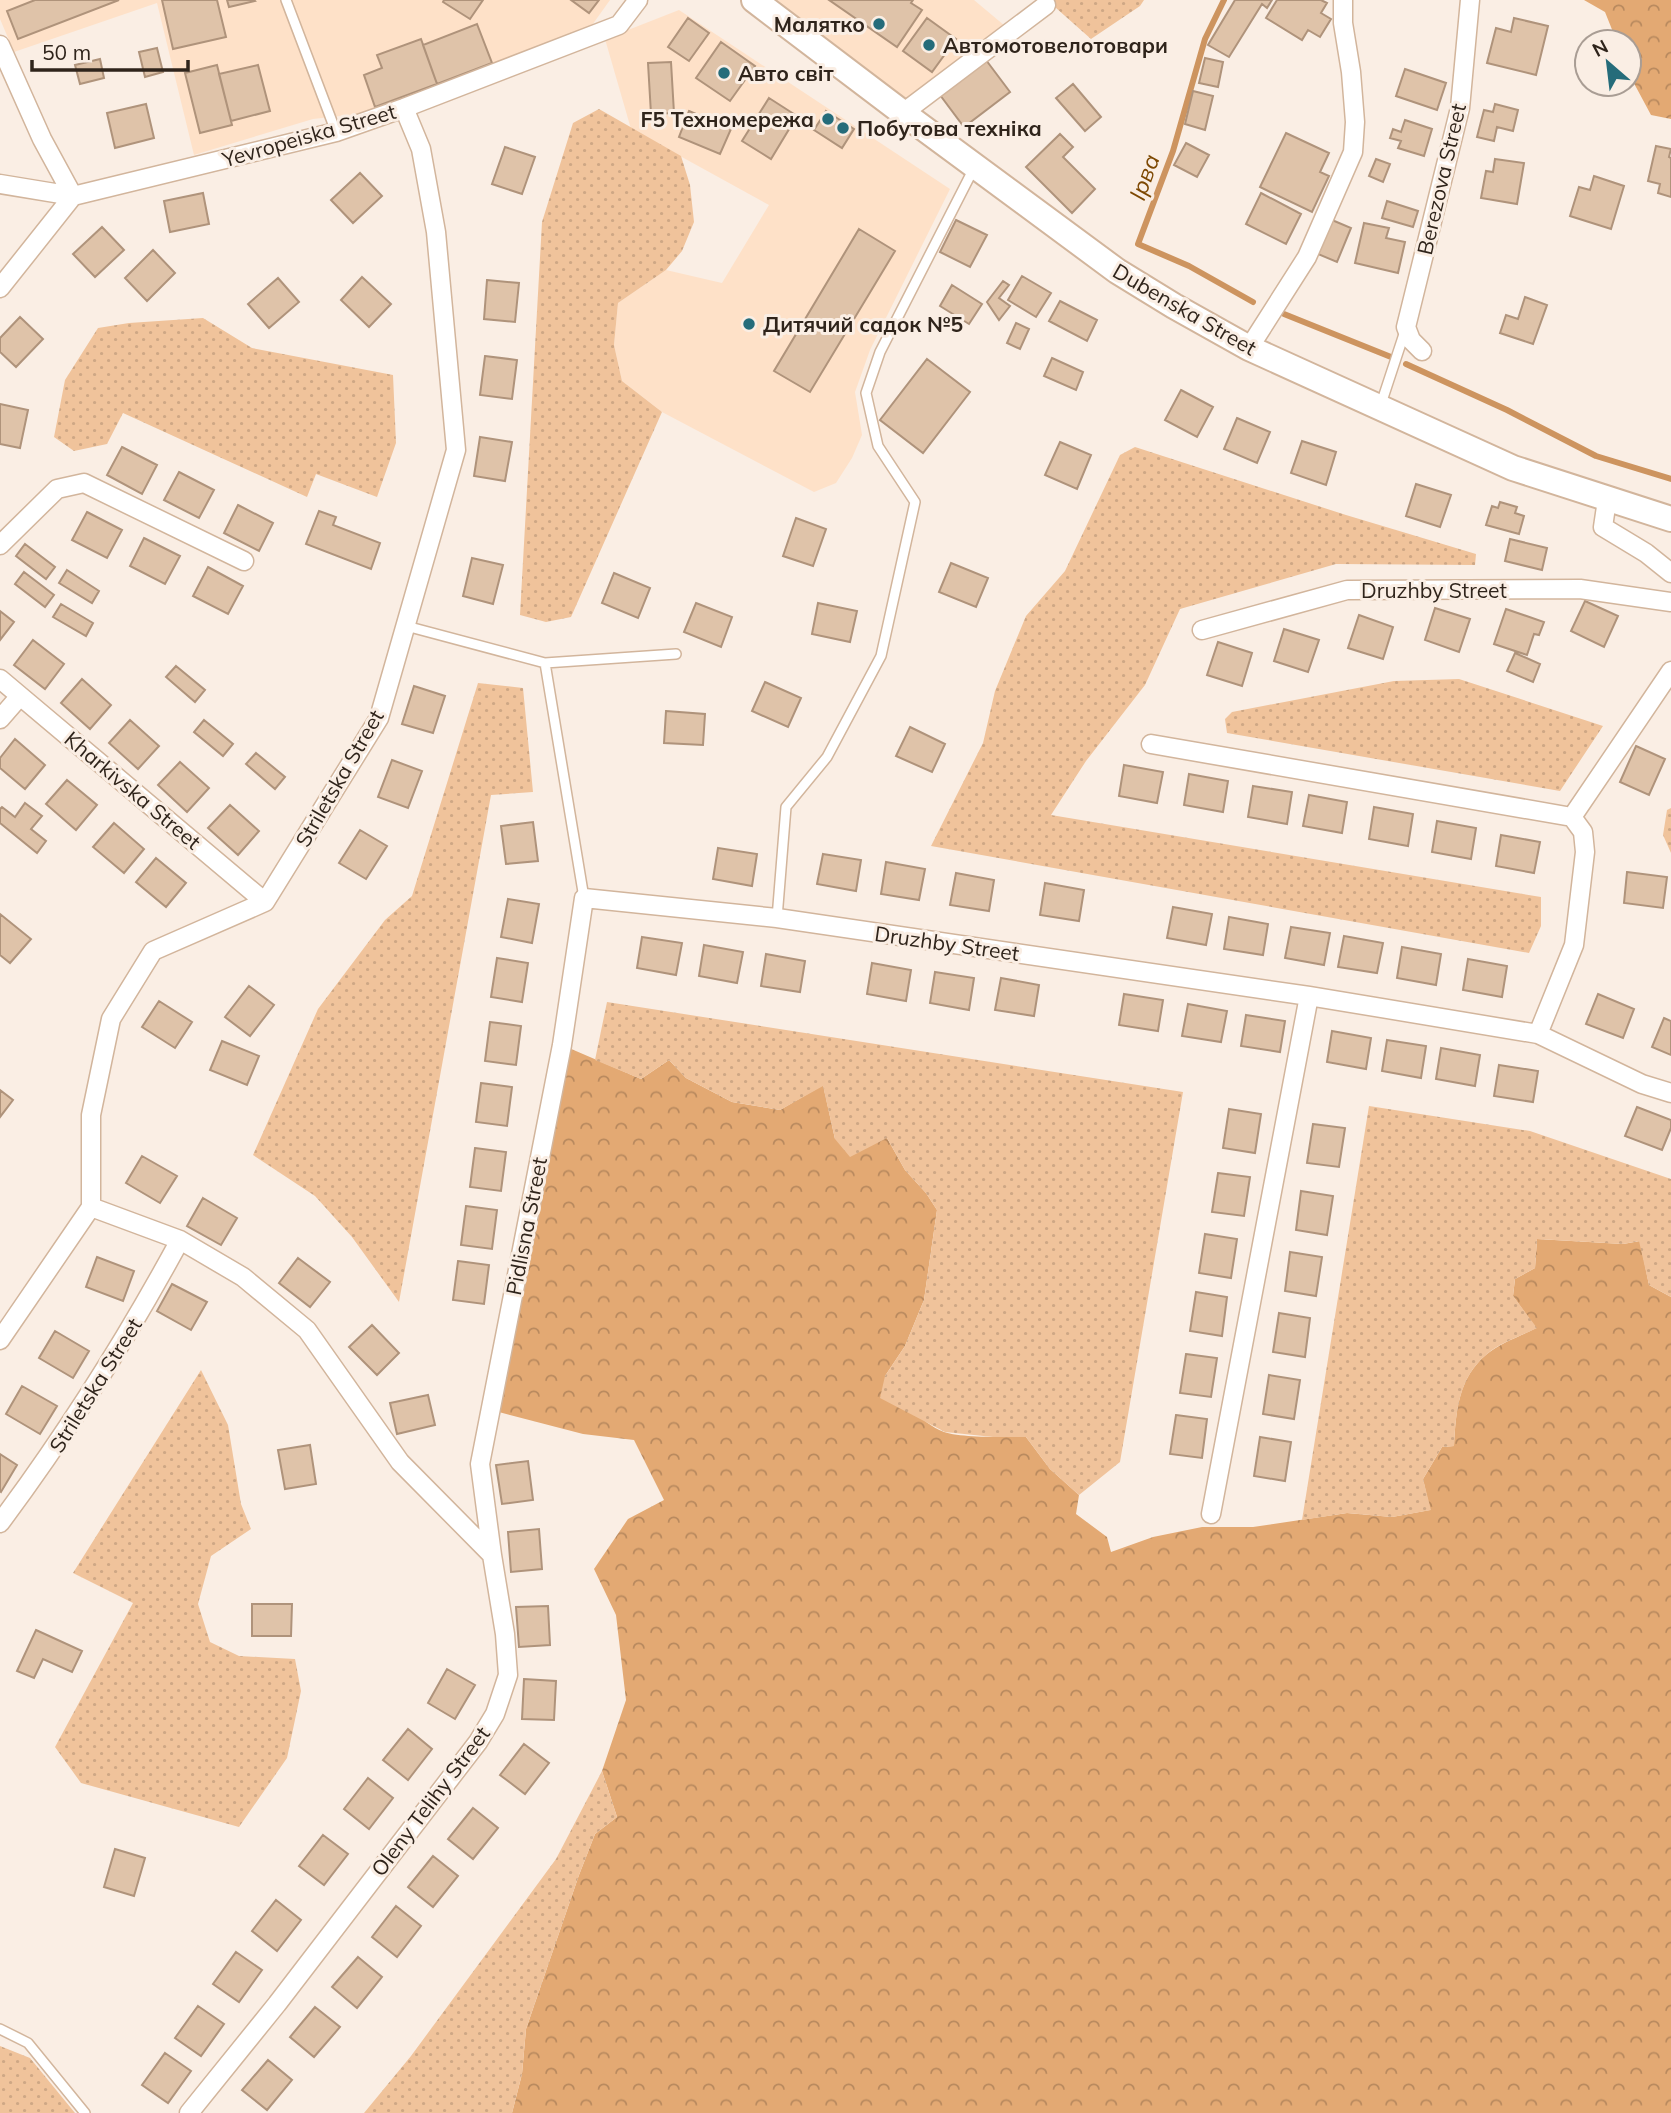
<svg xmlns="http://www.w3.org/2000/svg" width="1671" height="2113" viewBox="0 0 1671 2113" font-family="Mulish,sans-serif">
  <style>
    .built { fill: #fee1c8 }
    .forest { fill: url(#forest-crowns) }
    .garden { fill: url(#garden-dots) }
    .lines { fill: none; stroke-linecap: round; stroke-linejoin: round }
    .stream { stroke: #cd945f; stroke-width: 6 }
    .building { fill: #dfc3a9; stroke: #af937b; stroke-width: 2 }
    .service-casing { stroke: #d2b59c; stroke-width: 12 }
    .minor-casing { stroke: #d2b59c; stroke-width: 21 }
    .secondary-casing { stroke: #d2b59c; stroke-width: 28 }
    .service { stroke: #fff; stroke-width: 9 }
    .minor { stroke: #fff; stroke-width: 18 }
    .secondary { stroke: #fff; stroke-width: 24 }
    .poi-dot { fill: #256c7a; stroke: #faeee4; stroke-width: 2.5 }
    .labels { text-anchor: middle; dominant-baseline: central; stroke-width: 6; stroke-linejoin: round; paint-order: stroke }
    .poi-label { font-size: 21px; font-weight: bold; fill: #2f241b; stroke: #faeee4; text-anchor: start }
    .street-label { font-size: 21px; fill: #2f241b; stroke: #faeee4 }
    .water-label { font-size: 23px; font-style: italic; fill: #7d4802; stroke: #faeee4 }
  </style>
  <defs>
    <pattern id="forest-crowns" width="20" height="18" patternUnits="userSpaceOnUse" patternTransform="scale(1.75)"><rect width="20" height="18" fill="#e3a973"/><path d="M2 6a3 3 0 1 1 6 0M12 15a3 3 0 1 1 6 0" fill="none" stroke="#b8895e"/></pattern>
    <pattern id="garden-dots" width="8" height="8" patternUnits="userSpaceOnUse" patternTransform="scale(1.75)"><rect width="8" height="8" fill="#f0c39b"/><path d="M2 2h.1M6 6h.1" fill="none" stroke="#cea785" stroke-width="1.8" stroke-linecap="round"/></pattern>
  </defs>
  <rect width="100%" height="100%" fill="#faeee4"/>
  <path class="built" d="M0 0H610L590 28 359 114 313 119 194 155 157 3 14 52 0 19Z
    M754 0H974L1011 31 903 113Z
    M679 10 950 189 870 350 855 392 862 435 852 458 836 483 814 492 662 412 622 381 614 345 618 303 666 270 722 283 769 205 631 129 605 39Z"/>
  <path class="forest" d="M1584 0H1671V119L1651 115 1629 74V42H1617L1605 12Z
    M562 1045 641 1079 669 1060 686 1078 732 1102 780 1110 823 1085 835 1139 887 1138 905 1170 926 1193 937 1210 924 1300 905 1346 885 1376C902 1395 919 1423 944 1432 962 1438 1006 1437 1026 1437L1050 1469 1079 1495 1076 1514 1107 1537 1111 1552 1153 1537 1202 1527H1253L1347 1513 1392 1517 1430 1510 1423 1479 1442 1447 1454 1446C1456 1411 1458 1378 1487 1354 1500 1343 1521 1336 1536 1328L1513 1296 1515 1279 1535 1268 1537 1239 1623 1244 1640 1241 1649 1285 1671 1297V2113H512L522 2074 526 2029 579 1875 595 1834 617 1817 602 1771 626 1700 616 1615 594 1569 628 1519 664 1500 634 1440 583 1434 495 1411Z"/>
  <path class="garden" d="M1047 0H1144L1140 6 1091 39Z
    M599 109 681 156 690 185 694 222 682 251 666 270 618 303 614 345 622 381 662 412 571 617 546 622 520 615 542 222 573 123Z
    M203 318 252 348 393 375 396 443 377 497 316 474 307 497 123 413 107 444 74 451 54 437 65 380 98 328 129 323Z
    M1135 447 1346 515 1476 554 1475 565 1336 564 1180 609 1145 685 1086 761 1051 815 1541 897V926L1529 953 931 846 983 743 995 691 1026 616 1065 571 1120 455Z
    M1459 679 1603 726 1560 791 1227 733 1225 719 1232 712 1394 681Z
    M478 683 523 688 533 792 491 795 399 1302 352 1237 315 1196 253 1155 318 1009 385 920 412 896Z
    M1671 808V853L1663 835 1667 810Z
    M607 1002 1183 1092 1120 1462 1079 1495 1050 1469 1026 1437H993L945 1432 880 1398 885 1376 905 1346 924 1300 937 1210 926 1193 905 1170 887 1138 850 1157 835 1139 823 1086 780 1110 732 1102 686 1078 669 1060 641 1079 595 1060Z
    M1369 1106 1530 1131 1671 1179V1297L1649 1285 1639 1241 1623 1244 1537 1239 1535 1268 1515 1279 1513 1296 1537 1328C1521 1336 1500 1343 1487 1354 1458 1378 1456 1412 1454 1446L1442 1447 1423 1479 1431 1510 1392 1517 1347 1513 1302 1520Z
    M201 1370 228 1425 241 1504 251 1529 211 1556 198 1604 210 1642 239 1656 295 1659 301 1691 287 1758 239 1827 81 1783 55 1747 133 1603 73 1573Z
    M602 1771 617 1817 595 1834 579 1875 526 2029 522 2074 512 2113H364L411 2056 556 1859Z
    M0 2046 30 2058 75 2113H0Z"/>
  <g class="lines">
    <path class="stream" d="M1224 0 1205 39 1173 151 1138 244 1189 266 1253 302
      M1284 314 1391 357
      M1406 364 1507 410 1596 456 1671 479"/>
  </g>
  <path class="building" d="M35 0H119L18 39 7 11Z
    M162 0H217L226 37 173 49Z
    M227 0H254L255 1 229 7Z
    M444 0H483L470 19 443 2Z
    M571 0H599L589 13Z
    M829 0H913L911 3 922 10 897 47Z
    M1235 0H1272L1267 8 1262 4 1229 57 1208 45Z
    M1277 0H1321L1327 3 1321 13 1331 19 1320 37 1308 30 1302 40 1266 18Z
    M688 18 709 33 689 61 668 47Z
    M927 18 956 39 932 72 903 51Z
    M1514 18 1548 26 1536 75 1487 63 1496 28 1511 32Z
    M477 24 492 63 437 84 423 45Z
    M421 39 437 84 375 107 364 75 382 68 377 55Z
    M721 42 755 66 730 101 696 78Z
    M157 48 163 72 145 77 139 52Z
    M1205 58 1223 62 1218 87 1199 83Z
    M100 59 104 78 80 84 75 65Z
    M986 60 1010 92 964 127 940 95Z
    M671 62 674 113 651 114 648 63Z
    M217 65 232 125 200 133 185 73Z
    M258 65 270 111 231 121 219 74Z
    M1405 69 1446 83 1437 110 1396 96Z
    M1073 84 1101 117 1085 131 1056 98Z
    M1193 91 1213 96 1205 130 1185 124Z
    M769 98 797 116 771 159 742 141Z
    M146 104 154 138 115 148 107 113Z
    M1495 104 1518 110 1513 131 1497 127 1494 141 1477 137 1484 110 1493 112Z
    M689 111 731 129 720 154 679 137Z
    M826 111 854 129 842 148 814 130Z
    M1405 120 1432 129 1424 156 1398 148 1401 141 1390 138 1393 129 1401 132Z
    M1286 133 1329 153 1320 172 1329 176 1312 212 1260 187Z
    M1060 134 1073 147 1063 157 1095 189 1072 213 1026 167Z
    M1186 143 1209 155 1197 177 1174 165Z
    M1656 146 1671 149 1669 157 1671 158V197L1658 193 1660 184 1648 181Z
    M505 147 535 157 522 194 492 184Z
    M1376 159 1390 164 1383 182 1369 176Z
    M1495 159 1524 163 1517 204 1481 198 1486 171 1493 172Z
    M360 173 382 196 353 223 331 200Z
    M1594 176 1624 186 1611 229 1570 216 1579 187 1590 190Z
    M203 193 209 224 170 232 164 201Z
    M1261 193 1301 214 1286 244 1246 224Z
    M1387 201 1418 211 1413 227 1382 218Z
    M956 220 987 235 970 267 940 252Z
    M1332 220 1351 228 1337 262 1318 254Z
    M1364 223 1389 228 1386 238 1405 242 1398 273 1355 263Z
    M102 227 124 250 95 277 73 254Z
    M859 229 895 251 810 392 774 371Z
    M153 250 175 273 147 301 125 278Z
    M1022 276 1051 293 1036 317 1008 300Z
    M362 277 391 304 369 327 341 300Z
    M278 278 299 302 269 328 248 304Z
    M487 280 519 283 515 322 484 319Z
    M1003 281 1009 285 999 298 1010 306 999 320 987 302Z
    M952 285 982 304 969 324 940 306Z
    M1525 297 1547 305 1533 344 1500 333 1506 315 1518 319Z
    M1060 301 1097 320 1087 341 1049 321Z
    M20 317 43 339 16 367 0 352V338Z
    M1016 323 1029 329 1020 349 1007 343Z
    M485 356 517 360 512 399 480 395Z
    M1052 358 1083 372 1076 390 1044 376Z
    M927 359 970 392 923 453 880 420Z
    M1181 390 1213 407 1197 437 1165 420Z
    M0 404 28 410 20 448 0 444Z
    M1237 418 1270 432 1257 463 1224 449Z
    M480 437 512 442 505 481 474 476Z
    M1302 441 1336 452 1326 485 1291 473Z
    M1060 442 1091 455 1077 489 1045 475Z
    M122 447 157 465 142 494 107 475Z
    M179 472 214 490 199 518 164 500Z
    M1416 484 1451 495 1440 527 1406 516Z
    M1500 502 1517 507 1515 513 1524 516 1519 534 1486 525 1492 506 1498 508Z
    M238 505 273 523 259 551 224 533Z
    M319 511 336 517 333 525 380 543 371 569 306 544Z
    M87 512 122 530 107 558 72 540Z
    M796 518 826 529 813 566 783 556Z
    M144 538 180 556 165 584 130 566Z
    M1510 539 1547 548 1542 570 1505 561Z
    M25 544 55 567 46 579 16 556Z
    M472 558 503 565 493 604 463 596Z
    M951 563 988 578 976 607 939 592Z
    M208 567 243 586 228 614 193 596Z
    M67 570 99 591 92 603 59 583Z
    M24 572 54 595 45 607 15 584Z
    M614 573 650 588 638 618 602 603Z
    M1585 601 1618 616 1604 647 1571 631Z
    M696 603 732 617 721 647 684 632Z
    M818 603 857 611 850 642 812 634Z
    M61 604 93 623 86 636 53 617Z
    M1435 608 1470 619 1459 652 1425 640Z
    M1506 609 1544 622 1539 635 1534 634 1527 655 1494 644Z
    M0 611 14 622 0 640Z
    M1359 615 1393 627 1383 659 1348 648Z
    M1284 629 1319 640 1308 672 1274 661Z
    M33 640 64 664 45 689 14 665Z
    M1218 642 1252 653 1242 686 1207 675Z
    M1515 653 1540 664 1533 682 1507 671Z
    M176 666 205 690 195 702 166 677Z
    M82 679 111 705 90 729 61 703Z
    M765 682 801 698 788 727 752 711Z
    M414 686 445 696 433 733 402 724Z
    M666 711 705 714 703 745 664 743Z
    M130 720 159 746 138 769 109 743Z
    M204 720 233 744 223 756 194 732Z
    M910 727 945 744 932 772 896 756Z
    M15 739 45 765 25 789 0 768V758Z
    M1636 746 1665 759 1649 795 1620 782Z
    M256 753 285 777 275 789 246 764Z
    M392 760 422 771 408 808 378 797Z
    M180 762 209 788 187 812 158 785Z
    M1124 765 1163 772 1157 803 1119 796Z
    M1189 774 1228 781 1223 812 1184 805Z
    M67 780 97 805 76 830 46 804Z
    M1253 786 1292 792 1287 824 1248 817Z
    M1309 795 1347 802 1342 833 1303 826Z
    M25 803 42 816 31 829 46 841 37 853 0 823V809L2 807 15 817Z
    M230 805 259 831 238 855 208 828Z
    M1374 807 1413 814 1408 846 1369 839Z
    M1437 821 1476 828 1471 859 1432 852Z
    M533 822 538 861 506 864 501 826Z
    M114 823 144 849 124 873 93 847Z
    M360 830 387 846 366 879 339 863Z
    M1501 835 1540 842 1534 873 1496 866Z
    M718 848 757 854 752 886 713 879Z
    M823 854 861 860 856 891 817 884Z
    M156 858 186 883 166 907 136 882Z
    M886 862 925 869 919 900 881 894Z
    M1627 872 1667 877 1663 908 1624 903Z
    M956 873 994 880 989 911 950 905Z
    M1045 883 1084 890 1079 921 1040 915Z
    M508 899 539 904 532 943 501 937Z
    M1173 907 1212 914 1206 945 1167 938Z
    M0 914 31 939 10 963 0 955Z
    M1229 917 1268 924 1263 955 1224 949Z
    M1291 927 1330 933 1324 965 1285 958Z
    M1344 936 1383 943 1377 973 1338 967Z
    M642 937 682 943 676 975 637 968Z
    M704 945 743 952 737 983 699 976Z
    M1402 947 1441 954 1436 985 1397 978Z
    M766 954 805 961 800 992 761 986Z
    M497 958 528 963 522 1002 491 997Z
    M1468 959 1507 966 1502 997 1463 990Z
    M872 963 911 970 906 1001 867 994Z
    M935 972 974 978 969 1010 930 1003Z
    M1001 978 1039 985 1034 1016 995 1010Z
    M249 986 274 1005 250 1036 225 1017Z
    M1124 994 1163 1000 1158 1031 1119 1025Z
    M1598 994 1634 1009 1623 1038 1586 1024Z
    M159 1001 192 1022 175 1048 142 1027Z
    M1188 1004 1227 1011 1221 1042 1182 1036Z
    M1246 1015 1285 1021 1280 1052 1241 1046Z
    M1664 1018 1671 1021V1055L1652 1047Z
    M490 1022 521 1026 516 1065 485 1061Z
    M1332 1031 1371 1038 1366 1069 1327 1062Z
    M1387 1040 1426 1046 1421 1078 1382 1071Z
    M222 1041 259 1056 247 1085 210 1070Z
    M1441 1048 1480 1055 1475 1086 1436 1079Z
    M1499 1065 1538 1071 1533 1102 1494 1096Z
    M481 1083 512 1087 507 1126 476 1122Z
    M0 1090 13 1100 0 1117Z
    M1637 1107 1671 1120V1128L1662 1150 1625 1136Z
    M1229 1109 1261 1114 1255 1153 1223 1148Z
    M1313 1124 1345 1128 1339 1167 1307 1163Z
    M475 1148 506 1152 501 1191 470 1187Z
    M142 1156 177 1176 160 1203 126 1183Z
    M1218 1173 1250 1177 1244 1216 1212 1212Z
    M1301 1191 1333 1196 1327 1235 1296 1230Z
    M203 1198 237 1218 221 1245 187 1226Z
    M466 1206 497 1210 492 1249 461 1245Z
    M1205 1234 1237 1239 1231 1278 1199 1273Z
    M1290 1252 1322 1257 1316 1296 1285 1291Z
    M97 1257 134 1271 123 1301 86 1287Z
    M298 1258 330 1282 310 1307 279 1283Z
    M458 1261 489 1265 484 1304 453 1300Z
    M172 1284 207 1302 191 1330 157 1311Z
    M1196 1292 1227 1297 1222 1336 1190 1331Z
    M1279 1313 1310 1318 1305 1357 1273 1352Z
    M372 1325 399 1353 377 1375 349 1347Z
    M55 1331 89 1351 73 1378 39 1358Z
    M1186 1354 1217 1358 1211 1397 1180 1393Z
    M1269 1375 1300 1380 1294 1419 1263 1414Z
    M22 1386 57 1406 40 1434 6 1414Z
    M428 1395 435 1425 397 1434 390 1403Z
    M1176 1415 1207 1419 1202 1458 1170 1454Z
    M1260 1437 1291 1442 1285 1481 1254 1476Z
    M310 1445 316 1484 285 1489 278 1450Z
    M0 1454 17 1465 1 1492 0 1491Z
    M528 1461 533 1500 502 1504 496 1465Z
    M539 1529 542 1569 511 1572 508 1532Z
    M252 1604H292L291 1636H252Z
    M548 1606 550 1645 519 1647 516 1607Z
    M36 1630 82 1651 72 1672 43 1659 34 1678 17 1671Z
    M447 1669 475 1685 455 1719 428 1703Z
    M524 1679 556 1681 554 1720 522 1719Z
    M408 1729 432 1749 408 1780 383 1760Z
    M524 1744 549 1763 525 1794 500 1775Z
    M368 1778 393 1798 369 1829 344 1809Z
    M473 1808 498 1828 473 1859 448 1839Z
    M323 1835 348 1854 324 1885 299 1866Z
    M115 1849 145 1858 134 1896 104 1887Z
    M433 1856 458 1876 433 1907 408 1887Z
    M276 1900 301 1920 277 1951 252 1931Z
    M396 1906 421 1926 397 1957 372 1937Z
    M236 1952 262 1970 239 2002 213 1984Z
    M358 1957 382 1977 357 2008 332 1987Z
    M198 2006 224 2024 201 2056 175 2038Z
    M315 2007 340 2027 314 2057 290 2037Z
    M165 2053 191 2071 168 2103 142 2085Z
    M268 2060 292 2080 267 2110 242 2090Z"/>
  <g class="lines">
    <defs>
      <path id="service" d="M286 0 336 132
        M1381 404 1405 331
        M406 626 545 663 676 654
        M545 663 584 898
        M777 918 786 807 827 757 881 656 915 502 878 446 866 393 880 352 974 168
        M0 2029 28 2043 85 2113"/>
      <path id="minor" d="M0 45 42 139 73 196 0 288
        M903 113 1046 5
        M0 184 73 196 336 132 404 108 619 25 638 0
        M1249 348 1307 257 1353 152 1355 122 1351 72 1343 23V0
        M1422 351 1411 340 1406 327 1460 108 1470 0
        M1607 500 1603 527 1646 553 1671 573
        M0 545 57 489 84 483 244 561
        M1202 630 1347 590 1580 589 1671 602
        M0 679 265 902
        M0 719 20 696
        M1151 744 1572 817 1583 832 1585 852 1574 945 1538 1034
        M1572 817 1671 671
        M91 1207 180 1240 243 1277 307 1330 400 1462 492 1555 505 1634 508 1675 495 1714 478 1742 277 2004 189 2113
        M0 1340 91 1207V1115L111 1019 153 951 265 902 379 718 456 450 436 232 421 149 404 108
        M1211 1514 1309 996
        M0 1523C67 1433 127 1338 180 1240
        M492 1555 480 1464 562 1045 584 898 777 918 1309 996 1538 1034 1642 1084 1671 1093"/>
      <path id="secondary" d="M754 0 903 113 1117 271 1174 306 1249 348 1513 468 1671 519"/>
    </defs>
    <use href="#service" class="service-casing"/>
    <use href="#minor" class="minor-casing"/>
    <use href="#secondary" class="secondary-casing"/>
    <use href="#service" class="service"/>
    <use href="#minor" class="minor"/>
    <use href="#secondary" class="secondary"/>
  </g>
  <g class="poi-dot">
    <circle cx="879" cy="24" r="7"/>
    <circle cx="929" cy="45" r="7"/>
    <circle cx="724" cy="73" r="7"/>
    <circle cx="828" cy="119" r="7"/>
    <circle cx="843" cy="128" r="7"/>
    <circle cx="749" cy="324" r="7"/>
  </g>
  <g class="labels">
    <g class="poi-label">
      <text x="865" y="24" text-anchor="end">Малятко</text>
      <text x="943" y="45">Автомотовелотовари</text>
      <text x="738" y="73">Авто світ</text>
      <text x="814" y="119" text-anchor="end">F5 Техномережа</text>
      <text x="857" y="128">Побутова техніка</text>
      <text x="763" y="324">Дитячий садок №5</text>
    </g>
    <g class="street-label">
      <text transform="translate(309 135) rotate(-16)">Yevropeiska Street</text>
      <text transform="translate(1441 179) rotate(-77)">Berezova Street</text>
      <text transform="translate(1185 309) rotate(30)">Dubenska Street</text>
      <text x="1434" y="590">Druzhby Street</text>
      <text transform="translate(339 778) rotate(-60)">Striletska Street</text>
      <text transform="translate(133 790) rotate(40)">Kharkivska Street</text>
      <text transform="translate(947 943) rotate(8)">Druzhby Street</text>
      <text transform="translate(526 1226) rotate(-79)">Pidlisna Street</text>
      <text transform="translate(95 1385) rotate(-58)">Striletska Street</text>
      <text transform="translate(430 1801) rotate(-53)">Oleny Telihy Street</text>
    </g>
    <g class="water-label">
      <text transform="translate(1144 177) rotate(-70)">Ірва</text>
    </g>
  </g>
  <g transform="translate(1608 63) rotate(332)"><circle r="33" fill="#faeee4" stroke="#a99d94" stroke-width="2"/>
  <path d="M0-5L12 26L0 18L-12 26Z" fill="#256c7a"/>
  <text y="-10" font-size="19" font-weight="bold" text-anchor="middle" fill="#2f241b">N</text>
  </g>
  <path d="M32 60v10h156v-10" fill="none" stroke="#2f241b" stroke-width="3.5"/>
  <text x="42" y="60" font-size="21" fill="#2f241b" stroke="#faeee4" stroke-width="5" paint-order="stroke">50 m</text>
</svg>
